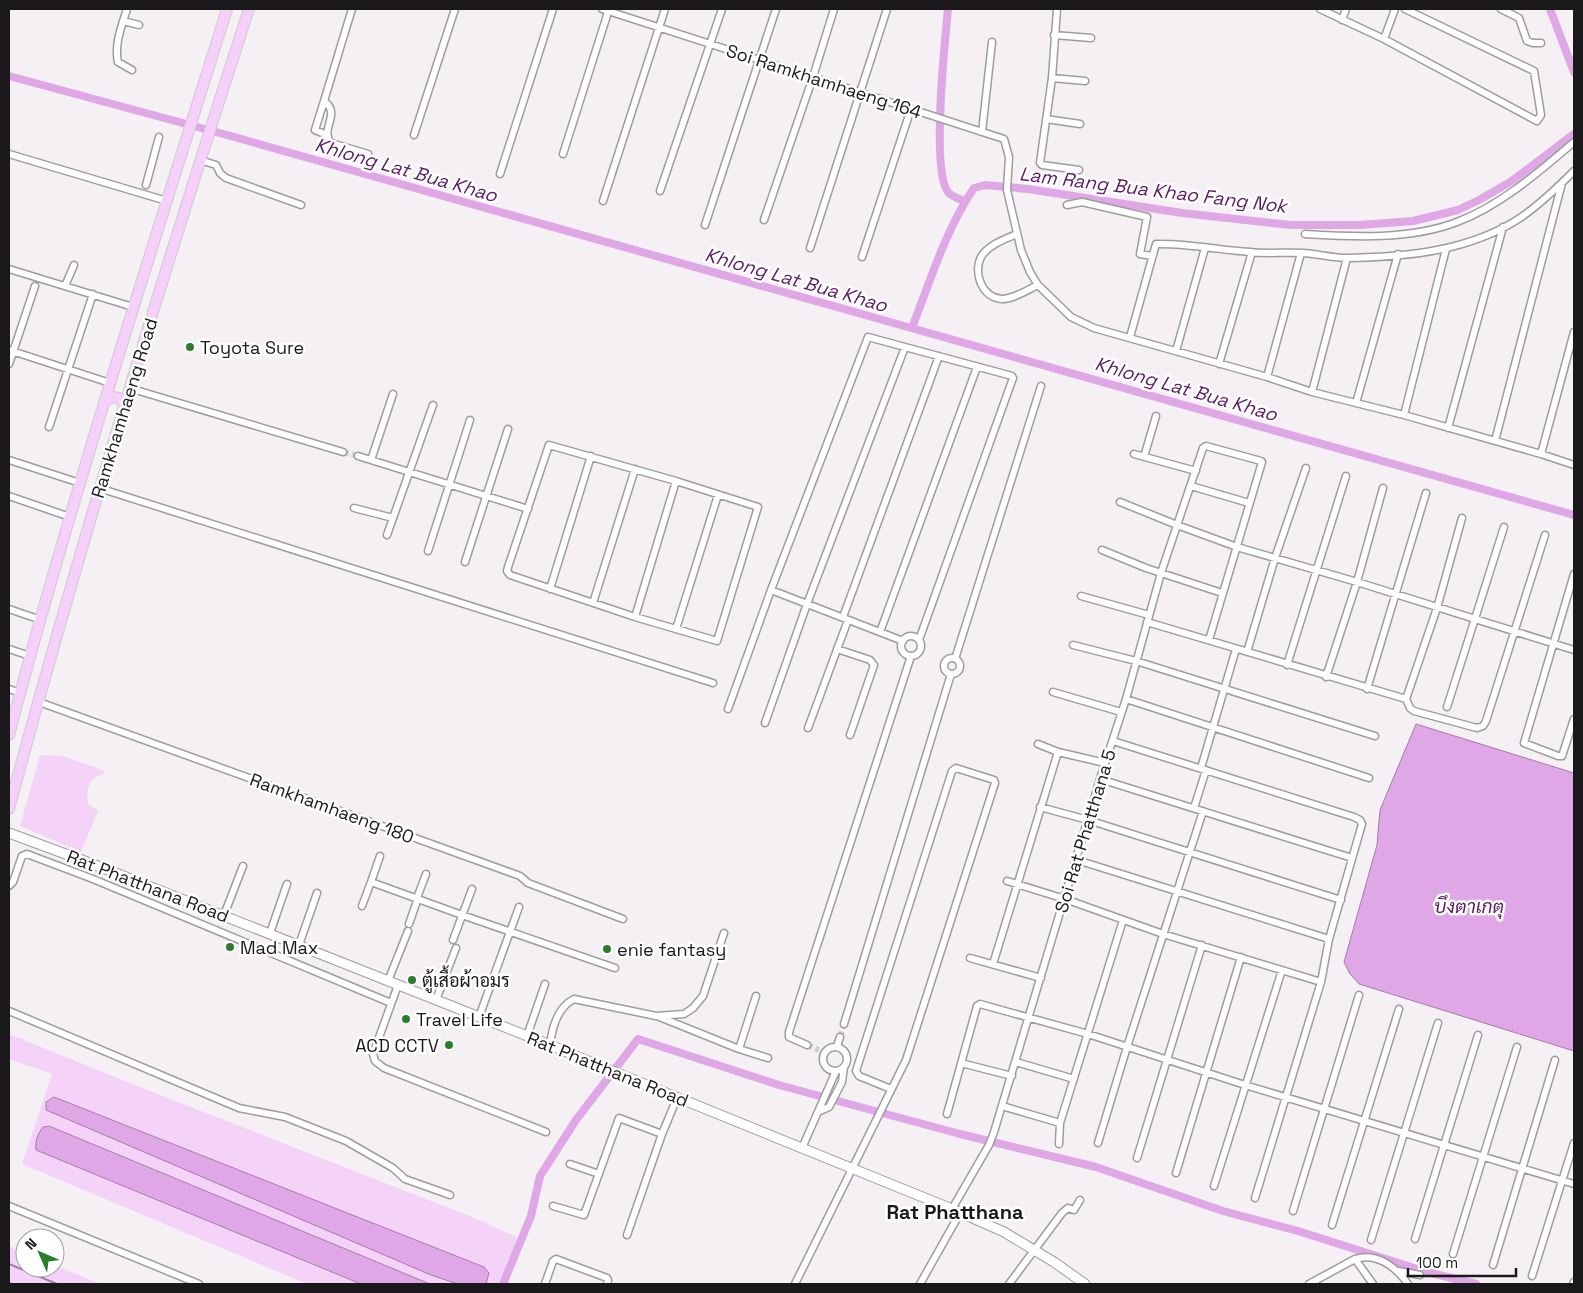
<svg xmlns="http://www.w3.org/2000/svg" width="1583" height="1293" viewBox="0 0 1583 1293" font-family="'Space Grotesk',Sarabun,sans-serif">
  <style>
    .green { fill: #f5d3f9 }
    .water { fill: #dfa7e6; stroke: #a47ca9 }
    .lines { fill: none; stroke-linecap: round; stroke-linejoin: round }
    .stream { stroke: #a47ca9; stroke-width: 2 }
    .canal { stroke: #dfa7e6; stroke-width: 8 }
    .street-tunnel { stroke: #d3d0d3; stroke-width: 6; stroke-dasharray: 6 3; stroke-linecap: butt }
    .street-casing { stroke: #9f9ca0; stroke-width: 9 }
    .secondary-casing { stroke: #9f9ca0; stroke-width: 11 }
    .primary-casing { stroke: #cdcccd; stroke-width: 12 }
    .street { stroke: #fff; stroke-width: 6 }
    .secondary { stroke: #fff; stroke-width: 9 }
    .primary { stroke: #f6d0fa; stroke-width: 10 }
    .poi-dot { fill: #2a7d29; stroke: #fff; stroke-width: 2 }
    .labels { text-anchor: middle; dominant-baseline: central; stroke-width: 5; stroke-linejoin: round; paint-order: stroke }
    .street-label { font-size: 18px; fill: #1a181a; stroke: #fff }
    .poi-label { font-size: 18px; fill: #1a181a; stroke: #fff; text-anchor: start }
    .water-label { font-size: 19px; font-style: italic; fill: #5c1a64; stroke: #fff }
    .quarter-label { font-size: 20px; font-weight: bold; fill: #1a181a; stroke: #fff }
  </style>
  <rect width="100%" height="100%" fill="#f4f0f4"/>
  <path class="green" d="M40 755 63 756 105 771 104 774C88 777 86 790 88 804L98 811 81 852 20 826Z
    M9 1034 140 1087 472 1217 517 1237 501 1284H486L489 1273 484 1267 54 1097 431 1275 458 1284H430L49 1126 37 1150 361 1284H307L22 1164 52 1074 9 1059Z
    M9 1246 25 1253V1268H55V1265L100 1284H9Z"/>
  <path class="water" d="M1416 724 1574 773V1051L1359 984 1350 974 1344 962 1377 845 1380 810Z
    M54 1097 484 1267 489 1273 486 1284H458L431 1275 46 1110V1102Z
    M49 1126 430 1284H361L36 1150C35 1141 37 1135 43 1127Z"/>
  <g class="lines">
    <path class="stream" d="M9 1264 57 1284
      M9 1283 12 1284"/>
    <path class="canal" d="M948 9C945 41 931 170 948 192 951 196 959 199 964 201
      M1550 9 1574 72
      M9 76 227 135 1574 515
      M913 325C931 279 946 229 974 188L985 185 1028 189 1182 213 1291 225H1360L1413 221 1458 210 1479 200 1512 181 1574 134
      M503 1284 531 1216 540 1176 576 1120 638 1039 779 1085 960 1134 1096 1167 1223 1211 1298 1231 1427 1272 1476 1284"/>
    <path class="street-tunnel" d="M343 452 358 456
      M840 1037 844 1024
      M807 1045 819 1050"/>
    <defs>
      <path id="street" d="M127 9C122 25 114 44 118 62L132 70
        M352 9 324 101C342 114 319 129 331 143L368 154
        M602 9 1004 139 1009 157 1007 190 1021 250 1030 272 1038 285 1071 317 1094 328 1267 377 1312 392 1404 415 1541 454 1574 465
        M1057 9 1052 78 1040 163 1042 165 1079 170
        M1320 9 1384 39 1537 121 1541 115 1534 71 1405 9
        M1501 9 1519 18 1527 41 1533 43H1541
        M1342 20 1346 9
        M123 21 139 25
        M1054 35 1091 38
        M1384 39 1395 9
        M1052 78 1085 81
        M324 101 315 130 327 135
        M1046 119 1080 124
        M982 132 992 42
        M414 135 455 9
        M9 154 167 201
        M563 154 609 9
        M200 160 216 165 220 173 226 178 301 205
        M500 174 553 9
        M146 185 159 137
        M660 191 722 9
        M603 201 665 9
        M1067 205 1082 202 1147 217 1140 254 1152 256
        M764 220 813 77 834 9
        M705 225 776 9
        M1017 234C1005 239 988 245 981 257 973 273 982 298 1002 299 1014 299 1027 290 1038 285
        M1305 234C1354 237 1410 240 1457 222 1500 206 1540 171 1574 142
        M810 248 887 9
        M862 257 911 109
        M9 269 133 307
        M65 286 74 265
        M1130 337 1156 244C1187 243 1218 250 1250 252 1267 254 1285 252 1303 253 1318 254 1333 258 1348 258 1406 257 1470 251 1520 218 1539 205 1558 187 1574 171
        M9 350 110 383
        M1176 351 1205 248
        M9 364 35 286
        M1219 364 1252 252
        M1267 377 1301 253
        M129 388 343 452
        M1312 392 1347 258
        M1356 403 1398 254
        M1404 415 1446 249
        M49 427 93 294
        M1448 428 1503 227
        M1495 441 1562 183
        M549 445 676 481 758 507 717 641 635 617 510 575 507 571 508 567Z
        M1134 454 1196 471
        M1541 454 1574 332
        M358 456 528 509
        M1144 457 1156 416
        M9 460 80 483
        M371 460 393 394
        M1191 486 1249 503
        M99 488 713 683
        M9 496 70 517
        M1120 502 1177 525 1237 547 1357 582 1574 650
        M354 508 393 518
        M1462 518 1437 608 1406 699 1410 708 1414 711 1477 728 1483 726 1486 721 1545 535
        M387 535 433 405
        M1102 550 1146 568 1222 593
        M428 551 470 420
        M465 562 508 429
        M1574 574 1524 743 1558 756H1562L1574 719
        M550 589 591 456
        M771 590 903 641
        M1081 596 1149 615
        M593 603 635 469
        M9 609 41 620
        M635 617 676 481
        M843 617 939 356
        M1147 622 1406 699
        M676 629 718 495
        M880 632 977 367
        M901 646a10 10 0 1 1 20 0a10 10 0 1 1-20 0Z
        M1073 645 1136 661 1375 736
        M9 649 30 656
        M837 649 870 660 874 665 850 735
        M1247 652 1275 558 1306 468
        M944 666a8 8 0 1 1 16 0a8 8 0 1 1-16 0Z
        M955 659 1041 386
        M1287 665 1346 476
        M1326 677 1357 582 1383 488
        M9 689 20 693
        M1367 689 1426 493
        M1053 692 1121 712
        M1126 699 1369 778
        M39 702 520 876 528 883 623 919
        M1447 707 1504 527
        M728 709 771 590 868 337 1012 376 1013 378 919 640
        M765 723 807 604 905 347
        M808 728 848 620
        M1113 741 1354 817 1360 820 1362 824 1329 939 1321 982 1255 1198
        M1038 744 1058 752 1105 763
        M1201 768 1236 649
        M1100 779 1352 858
        M1040 807 1088 820 1341 900
        M1194 808 1206 770
        M380 856 371 882 462 915 615 968
        M1077 860 1329 939
        M1007 881 1065 899 1163 934 1321 982
        M9 886 13 882 22 856 27 854 93 879 391 1003
        M417 898 426 874
        M362 906 371 882
        M224 915 243 866
        M409 924 418 898
        M270 933 287 884
        M453 940 472 889
        M299 945 317 893
        M970 958 1041 978
        M993 964 1058 752
        M388 981 408 931
        M398 985 373 1054 375 1061 384 1068 546 1132
        M436 1000 456 948
        M9 1011 239 1108 285 1117 346 1141 393 1168 405 1179 450 1195
        M657 1016 739 1049 756 996
        M479 1017 519 907
        M844 1024 951 674
        M527 1036 545 984
        M550 1045C552 1028 558 1007 574 999L656 1016 684 1014 693 1008 703 996 724 933
        M807 1045 789 1037V1032L911 656
        M837 1046 840 1037
        M823 1059a12 12 0 1 1 24 0a12 12 0 1 1-24 0Z
        M739 1049 768 1058
        M1016 1062 1074 1079
        M961 1063 1012 1076
        M1002 1106 1060 1123
        M818 1112 829 1107 842 1082 844 1067
        M947 1114 977 1006 980 1004 1088 1034 1245 1085 1574 1184
        M1098 1143 1127 1047 1203 811
        M1059 1144 1060 1123 1123 920
        M802 1148 836 1071
        M1137 1158 1202 945
        M570 1164 599 1174
        M1176 1173 1241 957
        M1214 1186 1282 970
        M9 1206 199 1284
        M553 1206 584 1215 619 1118 662 1134
        M952 1209 989 1145 994 1132 1100 779 1126 699 1161 573 1203 448 1206 446 1261 461 1262 462 1209 640
        M1293 1211 1359 995
        M1332 1225 1399 1009
        M627 1235 662 1134 677 1098
        M1415 1239 1478 1035
        M1371 1240 1438 1023
        M1453 1254 1517 1047
        M1355 1259 1373 1284
        M1493 1265 1555 1060
        M1399 1271 1420 1275
        M1532 1276 1574 1143
        M545 1284 553 1261 556 1259 607 1278 608 1280 607 1284
        M795 1284 906 1060 995 783 994 780 956 768 952 771 856 1071 859 1076 891 1089
        M920 1284 960 1213
        M1009 1284 1062 1213 1068 1208 1074 1210 1080 1200
        M1309 1284 1355 1259C1377 1252 1396 1267 1408 1284
        M1573 1284 1574 1282"/>
      <path id="secondary" d="M9 833 98 866 550 1045 622 1075 952 1209 1004 1232 1054 1262 1085 1284"/>
      <path id="primary" d="M105 401 113 397 119 398 124 405
        M9 735C73 491 152 250 227 9
        M9 809C81 540 163 274 249 9"/>
    </defs>
    <use href="#street" class="street-casing"/>
    <use href="#secondary" class="secondary-casing"/>
    <use href="#primary" class="primary-casing"/>
    <use href="#street" class="street"/>
    <use href="#secondary" class="secondary"/>
    <use href="#primary" class="primary"/>
  </g>
  <g class="poi-dot">
    <circle cx="190" cy="347" r="5"/>
    <circle cx="230" cy="947" r="5"/>
    <circle cx="607" cy="949" r="5"/>
    <circle cx="412" cy="980" r="5"/>
    <circle cx="406" cy="1019" r="5"/>
    <circle cx="449" cy="1045" r="5"/>
  </g>
  <g class="labels">
    <g class="street-label">
      <text transform="translate(824 81) rotate(18)">Soi Ramkhamhaeng 164</text>
      <text transform="translate(124 408) rotate(-73)">Ramkhamhaeng Road</text>
      <text transform="translate(332 808) rotate(20)">Ramkhamhaeng 180</text>
      <text transform="translate(1085 831) rotate(-73)">Soi Rat Phatthana 5</text>
      <text transform="translate(148 886) rotate(21)">Rat Phatthana Road</text>
      <text transform="translate(608 1069) rotate(22)">Rat Phatthana Road</text>
    </g>
    <g class="poi-label">
      <text x="200" y="347">Toyota Sure</text>
      <text x="240" y="947">Mad Max</text>
      <text x="617" y="949">enie fantasy</text>
      <text x="422" y="980">ตู้เสื้อผ้าอมร</text>
      <text x="416" y="1019">Travel Life</text>
      <text x="439" y="1045" text-anchor="end">ACD CCTV</text>
    </g>
    <g class="water-label">
      <text transform="translate(406 170) rotate(16)">Khlong Lat Bua Khao</text>
      <text transform="translate(1153 190) rotate(7)">Lam Rang Bua Khao Fang Nok</text>
      <text transform="translate(796 280) rotate(16)">Khlong Lat Bua Khao</text>
      <text transform="translate(1186 389) rotate(16)">Khlong Lat Bua Khao</text>
      <text x="1469" y="906">บึงตาเกตุ</text>
    </g>
    <g class="quarter-label">
      <text x="955" y="1212">Rat Phatthana</text>
    </g>
  </g>
  <rect width="1583" height="1293" fill="none" stroke="#1a181a" stroke-width="20"/>
  <g transform="translate(40 1253) rotate(315)"><circle r="24" fill="#ffffff" stroke="#a3a3a3"/>
  <path d="M0-4L9 19L0 12L-9 19Z" fill="#2a7d29"/>
  <text y="-8" font-size="14" font-weight="bold" text-anchor="middle" fill="#1a181a">N</text>
  </g>
  <path d="M1408 1268v8h108v-8" fill="none" stroke="#1a181a" stroke-width="2.5"/>
  <text x="1416" y="1268" font-size="15" fill="#1a181a" stroke="#ffffff" stroke-width="4" paint-order="stroke">100 m</text>
</svg>
